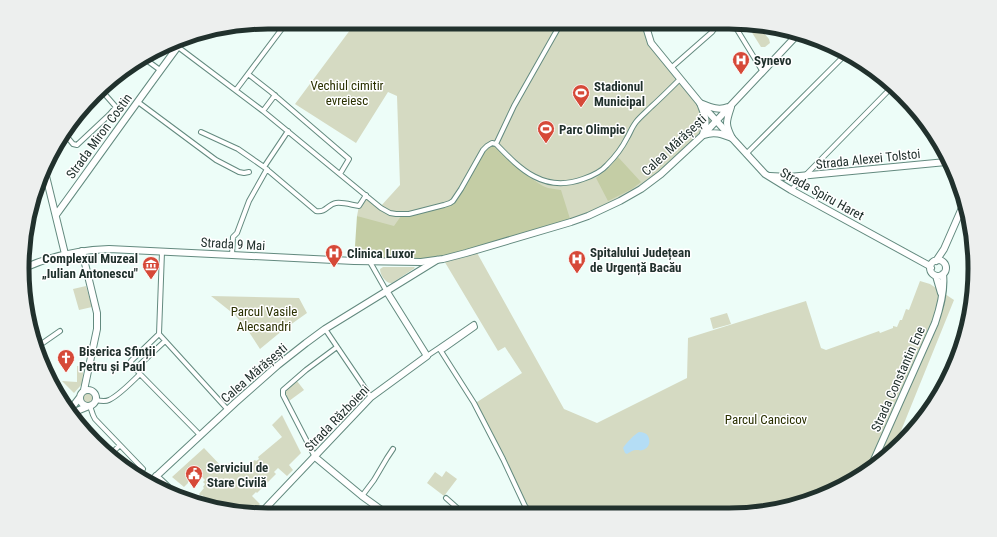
<svg xmlns="http://www.w3.org/2000/svg" width="997" height="537" viewBox="0 0 997 537" font-family="'Roboto Condensed',sans-serif">
  <style>
    .green { fill: #d5dac2 }
    .forest { fill: #c4cda5 }
    .water { fill: #b4ddf5 }
    .lines { fill: none; stroke-linecap: round; stroke-linejoin: round }
    .street-casing { stroke: #638a7f; stroke-width: 6 }
    .secondary-casing { stroke: #638a7f; stroke-width: 8 }
    .primary-casing { stroke: #638a7f; stroke-width: 8 }
    .street { stroke: #fff; stroke-width: 4 }
    .secondary { stroke: #fff; stroke-width: 6 }
    .primary { stroke: #fff; stroke-width: 6 }
    .rail-casing { stroke: #485854; stroke-width: 3 }
    .rail { stroke: #fff; stroke-width: 1.5; stroke-dasharray: 4.5; stroke-linecap: butt }
    .labels { text-anchor: middle; dominant-baseline: central; stroke-width: 3; stroke-linejoin: round; paint-order: stroke }
    .poi-label { font-size: 13px; font-weight: bold; fill: #21312d; stroke: #fff; text-anchor: start }
    .park-label { font-size: 13px; fill: #2a3000; stroke: #fff }
    .street-label { font-size: 13px; fill: #21312d; stroke: #fff }
    .rim { fill: none; stroke: #21312d; stroke-width: 5 }
  </style>
  <rect width="100%" height="100%" fill="#edfdf8"/>
  <path class="green" d="M356 22H638L651 43 716 121 661 174 604 209 476 251 564 409 597 423 687 378 688 338 806 301 821 348 826 350 879 331 880 333 893 328V326L897 327 900 320H902L906 309 909 310 920 281 930 284 954 300 905 421 893 450 866 473 808 502 760 513 531 514 474 404 522 373 505 347 498 351 443 259 357 216 359 206 366 195 380 207 400 185 397 96 388 92 356 143 295 104Z
    M746 23 758 25 764 31 763 32 769 39 770 43 765 47H761Z
    M383 267H414L415 268 392 283C386 284 380 275 380 269Z
    M86 286 92 307 79 310 73 289Z
    M211 296 299 298 307 313 283 330 260 349 249 332 235 315Z
    M727 313 731 324 713 329 710 318Z
    M81 360 84 364 82 384 74 393 62 381 77 382V366H82L80 362Z
    M297 381 304 390 289 401 284 391Z
    M82 398a6 6 0 1 1 12 0a6 6 0 1 1-12 0Z
    M282 415 301 453 289 465 293 470 287 476 278 468 274 472 276 474 257 493 256 492 252 496 260 504 251 514 246 509 243 513 215 508 202 495 201 496 199 494 204 488 203 487 205 484 203 482 205 480 201 476 199 478 196 475 193 478 192 477 188 482V483L184 487 172 477 204 448 223 468 229 463 236 470 244 464 246 466 255 460 256 461 259 459 258 457 282 437 272 425Z
    M446 471 457 479 444 496 427 483 435 472 442 477Z"/>
  <path class="forest" d="M494 144C507 156 532 183 548 188 552 189 556 189 561 190L571 222 443 259 354 261 357 216 394 226 401 216H410L455 201 458 198 484 151 488 147Z
    M618 157 641 182 632 189 608 201 596 178 609 168Z"/>
  <path class="water" d="M639 432C643 432 646 433 648 436 651 442 649 448 643 450 638 451 641 450 636 450 633 450 630 452 627 454L625 453 623 448C626 443 635 434 639 432Z"/>
  <g class="lines">
    <defs>
      <path id="street" d="M733 23 763 72
        M178 47 263 111 381 208 390 213 396 214H409L444 205 450 203 453 201 461 189 483 150 487 146 492 143 496 144C521 170 544 193 583 179 592 176 601 172 607 165 614 158 622 148 627 138 630 133 632 127 636 122 640 117 646 112 651 107 661 98 670 89 680 79
        M145 59 160 70
        M671 68 712 32 719 22
        M248 74 271 92 349 159 340 174
        M236 90 287 22
        M138 102 216 160 239 172 244 173 249 172
        M263 111 275 95
        M63 132 73 144 77 145 109 115 116 107 102 91
        M201 132 238 149 264 167 316 211C326 213 328 204 336 203 343 202 352 205 359 206L366 195
        M496 144 514 106 561 23
        M746 154 847 53
        M264 167 288 131
        M791 190 890 89
        M162 252 159 334 228 410
        M232 255 233 237 237 233 249 201 267 169
        M370 262 387 292
        M325 329 371 397
        M159 334 131 361V363L140 374 200 435
        M37 347 60 331
        M439 348 474 324 475 327 441 351
        M427 356 439 348 474 403 503 459 525 506 531 514
        M135 369 165 341
        M96 400C100 401 105 402 109 400 118 396 133 381 140 374
        M90 406 93 415 95 419 143 469
        M111 454 120 445
        M315 457 283 395V390L306 370 337 347
        M362 496 374 480 387 458 393 449
        M446 498 464 514"/>
      <path id="secondary" d="M647 22V30L651 43 700 103 765 174 791 190 928 265 931 268
        M45 172 65 254
        M770 176 789 177 946 162
        M56 215C99 156 141 96 185 37
        M82 251 97 313V329L84 390
        M930 268a8 8 0 1 1 16 0a8 8 0 1 1-16 0Z
        M936 261 944 249 965 201
        M936 276 941 293
        M80 398a8 8 0 1 1 16 0a8 8 0 1 1-16 0Z
        M70 410 80 397
        M72 413 89 406
        M315 457 362 496 387 514
        M870 469 935 323C940 308 945 291 943 274
        M156 476 176 495
        M149 483 235 403 278 365 306 343 325 329 437 260
        M260 514 371 397 427 356 387 292"/>
      <path id="primary" d="M700 103C705 117 708 119 703 134
        M700 103C710 107 718 111 728 107
        M731 107C726 122 725 124 732 138
        M704 135C714 131 722 134 732 138
        M24 268C51 256 79 250 109 249L232 255 354 261 421 262 443 259 466 253 571 222 588 216 620 201 641 189 661 174 703 135 799 33"/>
    </defs>
    <use href="#street" class="street-casing"/>
    <use href="#secondary" class="secondary-casing"/>
    <use href="#primary" class="primary-casing"/>
    <use href="#street" class="street"/>
    <use href="#secondary" class="secondary"/>
    <use href="#primary" class="primary"/>
    <defs>
      <path id="rail" d="M926 414 964 327"/>
    </defs>
    <use href="#rail" class="rail-casing"/>
    <use href="#rail" class="rail"/>
  </g>
  <defs>
    <symbol id="hospital-pin" viewBox="-11 -11 22 30"><path d="M0 17L-7.5 6A9.5 9.5 0 1 1 7.5 6Z" fill="#d64938" stroke="#fff"/><path d="M-5-5h3v3.5h4V-5h3V5h-3V1.5h-4V5h-3Z" fill="#fff"/></symbol>
    <symbol id="stadium-pin" viewBox="-11 -11 22 30"><path d="M0 17L-7.5 6A9.5 9.5 0 1 1 7.5 6Z" fill="#d64938" stroke="#fff"/><path d="M0-5a6.5 5 0 1 0 0 10a6.5 5 0 1 0 0-10ZM-3.5-1.8h7v3.6h-7Z" fill="#fff"/></symbol>
    <symbol id="museum-pin" viewBox="-11 -11 22 30"><path d="M0 17L-7.5 6A9.5 9.5 0 1 1 7.5 6Z" fill="#d64938" stroke="#fff"/><path d="M0-6L6-3V-2H-6V-3ZM-5-1h2V3h-2ZM-1-1h2V3h-2ZM3-1h2V3H3ZM-6 4H6V6H-6Z" fill="#fff"/></symbol>
    <symbol id="church-pin" viewBox="-11 -11 22 30"><path d="M0 17L-7.5 6A9.5 9.5 0 1 1 7.5 6Z" fill="#d64938" stroke="#fff"/><path d="M-1.2-6h2.4v3.5h3.3v2.4h-3.3V6h-2.4V-.1h-3.3v-2.4h3.3Z" fill="#fff"/></symbol>
    <symbol id="civic-pin" viewBox="-11 -11 22 30"><path d="M0 17L-7.5 6A9.5 9.5 0 1 1 7.5 6Z" fill="#d64938" stroke="#fff"/><path d="M-.6-6.5H3V-4.5H.6V-3L4-1V1h2V6H-6V1h2V-1L-.6-3ZM-1.2 2.5V6h2.4V2.5Z" fill="#fff"/></symbol>
  </defs>
  <g fill-rule="evenodd">
    <use href="#hospital-pin" x="731" y="50" width="20" height="27"/>
    <use href="#stadium-pin" x="571" y="83" width="20" height="27"/>
    <use href="#stadium-pin" x="536" y="119" width="20" height="27"/>
    <use href="#hospital-pin" x="324" y="243" width="20" height="27"/>
    <use href="#hospital-pin" x="567" y="249" width="20" height="27"/>
    <use href="#museum-pin" x="141" y="255" width="20" height="27"/>
    <use href="#church-pin" x="56" y="348" width="20" height="27"/>
    <use href="#civic-pin" x="184" y="464" width="20" height="27"/>
  </g>
  <g class="labels">
    <g class="poi-label">
      <text x="754" y="60">Synevo</text>
      <text x="594" y="86">Stadionul<tspan x="594" dy="15">Municipal</tspan></text>
      <text x="559" y="129">Parc Olimpic</text>
      <text x="590" y="252">Spitalului Județean<tspan x="590" dy="15">de Urgență Bacău</tspan></text>
      <text x="347" y="253">Clinica Luxor</text>
      <text x="138" y="258" text-anchor="end">Complexul Muzeal<tspan x="138" dy="15">„Iulian Antonescu"</tspan></text>
      <text x="79" y="351">Biserica Sfinții<tspan x="79" dy="15">Petru și Paul</tspan></text>
      <text x="207" y="467">Serviciul de<tspan x="207" dy="15">Stare Civilă</tspan></text>
    </g>
    <g class="park-label">
      <text x="347" y="85">Vechiul cimitir<tspan x="347" dy="15">evreiesc</tspan></text>
      <text x="264" y="311">Parcul Vasile<tspan x="264" dy="15">Alecsandri</tspan></text>
      <text x="766" y="419">Parcul Cancicov</text>
    </g>
    <g class="street-label">
      <text transform="translate(99 136) rotate(-54)">Strada Miron Costin</text>
      <text transform="translate(674 145) rotate(-43)">Calea Mărășești</text>
      <text transform="translate(868 159) rotate(-6)">Strada Alexei Tolstoi</text>
      <text transform="translate(822 194) rotate(29)">Strada Spiru Haret</text>
      <text transform="translate(233 244) rotate(3)">Strada 9 Mai</text>
      <text transform="translate(254 373) rotate(-41)">Calea Mărășești</text>
      <text transform="translate(898 379) rotate(-66)">Strada Constantin Ene</text>
      <text transform="translate(337 418) rotate(-46)">Strada Războieni</text>
    </g>
  </g>
  <path d="M0 0H997V537H0ZM268 29H729A239 239 0 0 1 968 268V269A239 239 0 0 1 729 508H268A239 239 0 0 1 29 269V268A239 239 0 0 1 268 29Z" fill="#edefee" fill-rule="evenodd"/>
  <path class="rim" d="M268 29H729A239 239 0 0 1 968 268V269A239 239 0 0 1 729 508H268A239 239 0 0 1 29 269V268A239 239 0 0 1 268 29Z"/>
</svg>
